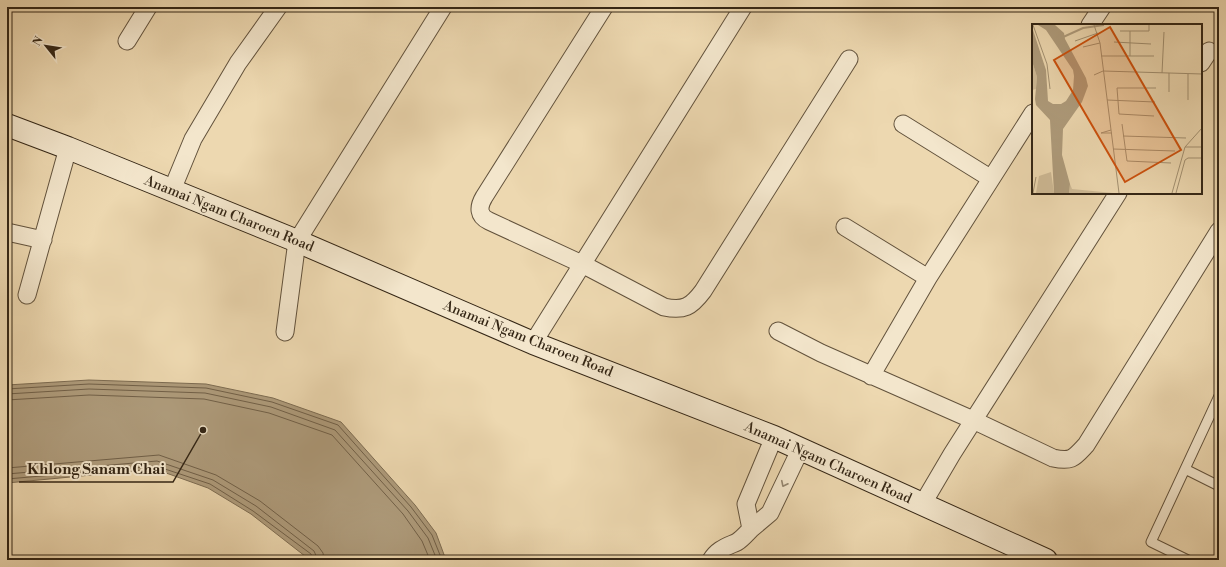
<svg xmlns="http://www.w3.org/2000/svg" width="1226" height="567" viewBox="0 0 1226 567" font-family="'Libre Bodoni',serif">
  <style>
    .water { fill: #ae9b7b; stroke: #7d6c52 }
    .lines { fill: none; stroke-linecap: round; stroke-linejoin: round }
    .shore { stroke: #716048; stroke-width: 1 }
    .lane-casing { stroke: #62523c; stroke-width: 11 }
    .street-casing { stroke: #62523c; stroke-width: 19 }
    .secondary-casing { stroke: #342615; stroke-width: 24 }
    .lane { stroke: #f3e6cc; stroke-width: 9 }
    .street { stroke: #f3e6cc; stroke-width: 17 }
    .secondary { stroke: #f3e6cc; stroke-width: 22 }
    .oneway { stroke: #948670 }
    .labels { text-anchor: middle; dominant-baseline: central; stroke-width: 4; stroke-linejoin: round; paint-order: stroke }
    .street-label { font-size: 14px; fill: #342615; stroke: #f3e6cc }
    .inset-river { fill: none; stroke: #ae9b7b; stroke-width: 2 }
    .inset-road { fill: none; stroke: #a39172; stroke-width: 1 }
    .view { fill: #cd510d; fill-opacity: 0.15; stroke: #cd510d; stroke-width: 2 }
    .inset-edge { fill: none; stroke: #342615; stroke-width: 2 }
    .leader { fill: none; stroke: #342615; stroke-width: 1.5 }
    .callout-dot { fill: #342615; stroke: #f3e6cc; stroke-width: 1.5 }
    .callout-label { font-size: 15px; text-anchor: middle; font-weight: bold; fill: #342615; stroke: #f3e6cc; stroke-width: 4; stroke-linejoin: round; paint-order: stroke }
  </style>
  <rect width="100%" height="100%" fill="#edd8b0"/>
  <filter id="stains"><feTurbulence type="fractalNoise" baseFrequency=".005" numOctaves="4"/><feColorMatrix values="0 0 0 0 .2 0 0 0 0 .09 0 0 0 0 .02 0 0 0 .5 -.17"/></filter>
  <radialGradient id="worn" r=".72"><stop offset=".6" stop-color="#630" stop-opacity="0"/><stop offset="1" stop-color="#630" stop-opacity=".3"/></radialGradient>
  <path class="water" d="M89 380 206 384 273 398 341 422 415 505 436 533 446 560H310L251 514 208 488 155 469 7 483V385Z"/>
  <g class="lines">
    <path class="shore" d="M7 389 89 384 206 388 272 402 338 425 411 507 432 535 442 560
      M7 394 89 389 205 393 271 407 335 430 408 511 428 538 437 560
      M7 400 89 395 204 399 269 413 332 435 403 514 422 541 430 560
      M7 468 159 455 216 475 260 501 318 546 323 553 324 560
      M7 474 157 461 213 480 256 506 314 551 318 560
      M7 479 156 466 210 484 253 511 311 554 313 560"/>
    <defs>
      <path id="lane" d="M1185 469 1219 486
        M1188 560 1151 542 1219 396"/>
      <path id="street" d="M604 7 484 197C478 207 478 216 489 221L582 264 664 307C684 311 691 307 703 291L849 59
        M1090 25 1102 7
        M127 41 148 7
        M1201 63 1209 51
        M903 124 990 178
        M172 190 193 139 238 63 278 7
        M845 227 928 278
        M7 232 43 240
        M27 295 68 148
        M778 331 821 353 973 420 1053 458C1072 462 1074 458 1086 445L1219 231
        M285 332 297 241 443 7
        M533 343 743 7
        M871 376 928 278 1033 113
        M774 437 746 504 751 529 770 513 801 448
        M922 505 952 454 1118 193
        M711 560C718 549 726 547 737 542 742 539 747 533 751 529"/>
      <path id="secondary" d="M7 125 68 148 297 241 533 343 774 437 1046 560"/>
    </defs>
    <use href="#lane" class="lane-casing"/>
    <use href="#street" class="street-casing"/>
    <use href="#secondary" class="secondary-casing"/>
    <use href="#lane" class="lane"/>
    <use href="#street" class="street"/>
    <use href="#secondary" class="secondary"/>
  </g>
  <defs><path id="oneway-chevron" d="M-2-3.5L2.5 0L-2 3.5" fill="none" stroke-width="1.6" stroke-linecap="round" stroke-linejoin="round"/></defs>
  <use class="oneway" href="#oneway-chevron" transform="translate(784 484) rotate(116)"/>
  <g class="labels">
    <g class="street-label">
      <text transform="translate(229 214) rotate(22)">Anamai Ngam Charoen Road</text>
      <text transform="translate(528 339) rotate(22)">Anamai Ngam Charoen Road</text>
      <text transform="translate(828 463) rotate(24)">Anamai Ngam Charoen Road</text>
    </g>
  </g>
  <g transform="translate(1032 24)">
    <rect width="170" height="170" fill="#edd8b0"/>
    <path d="M0 37 5 53 4 65 0 66ZM19 148 22 169H4L7 152ZM38 160 40 165 81 169H37Z" fill="#ceba96"/>
    <path d="M6 1H23L32 9 33 15 54 54 56 62 50 78 31 105 30 131 38 160 37 169H22L18 96 4 81 3 75 5 53 0 37V3L14 46 16 77 21 80H29L34 77 41 66 42 52 41 46 14 6Z" fill="#ae9b7b"/>
    <path class="inset-river" d="M29 14 51 4 72 1"/>
    <path class="inset-road" d="M1 1 15 40 18 65M62 1 68 19 87 169M88 7H117V1M43 17 66 9M82 18 119 20M51 23 68 19M69 32H122M98 32V7M130 49 132 8M156 50V76M62 51 71 47 170 50M137 68V49M75 76 123 78M122 92 87 90 85 64H124M90 100 95 137 139 139M79 106 69 109H80M91 112 154 114M153 123H170M81 125 143 127M1 169 4 153M140 169 153 123 170 104M144 169 153 136 156 134H170"/>
    <path class="view" d="M78 3 149 126 93 158 22 36Z"/>
    <rect width="170" height="170" class="inset-edge"/>
  </g>
  <path class="leader" d="M203 430L173 482H19"/>
  <circle class="callout-dot" cx="203" cy="430" r="4"/>
  <g class="callout-label">
    <text x="96" y="474">Khlong Sanam Chai</text>
  </g>
  <rect width="1226" height="567" fill="none" stroke="#edd8b0" stroke-width="24"/>
  <rect x="8" y="8" width="1210" height="551" fill="none" stroke="#342615" stroke-width="2"/>
  <rect x="12" y="12" width="1202" height="543" fill="none" stroke="#342615"/>
  <g transform="translate(46 46) rotate(300)" stroke="#f3e6cc" stroke-width="3" paint-order="stroke">
  <path d="M0-3L7 15L0 10L-7 15Z" fill="#342615"/>
  <text y="-6" font-size="11" font-weight="bold" text-anchor="middle" fill="#342615">N</text>
  </g>
  <rect width="100%" height="100%" filter="url(#stains)"/>
  <rect width="100%" height="100%" fill="url(#worn)"/>
</svg>
